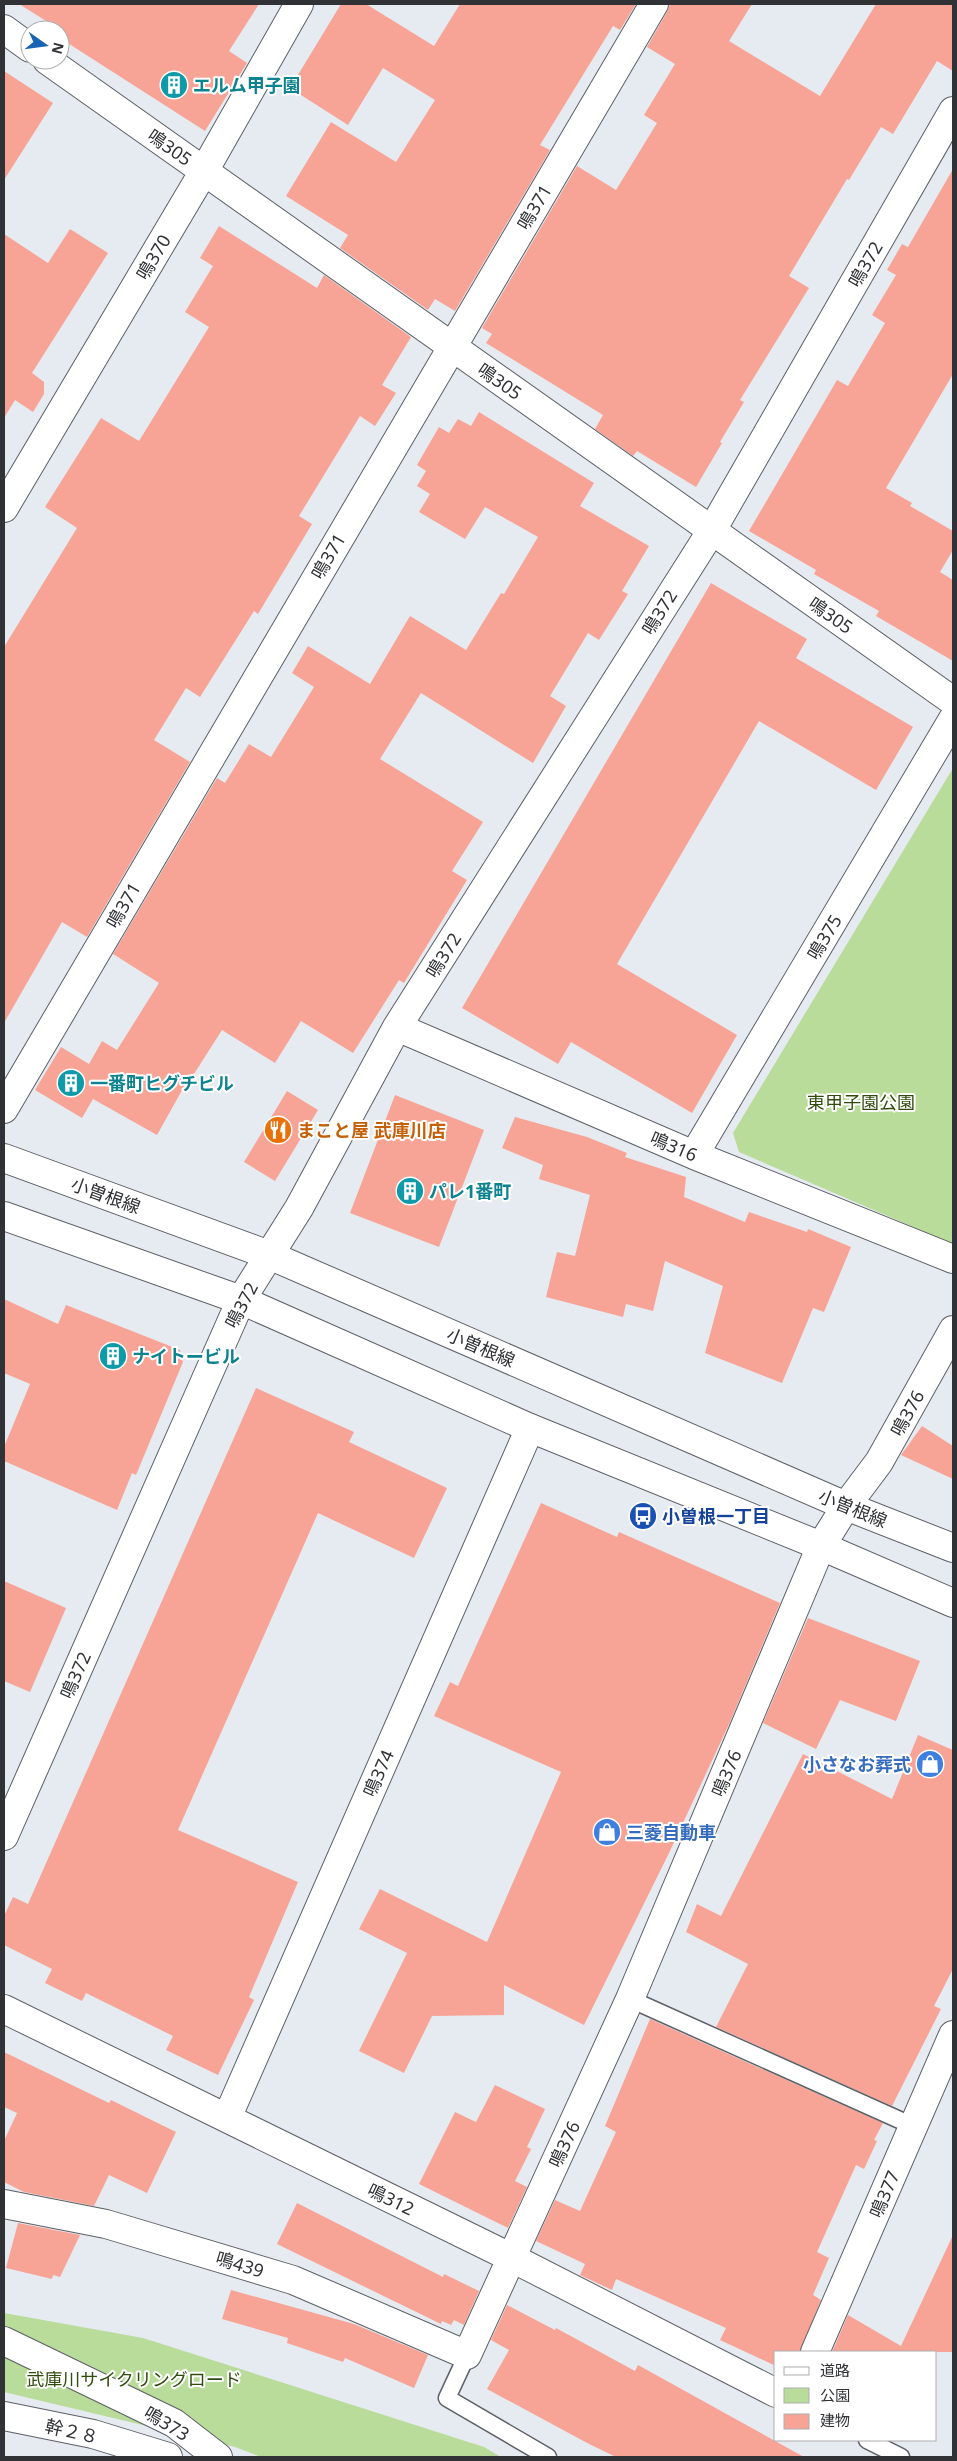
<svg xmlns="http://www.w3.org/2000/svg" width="957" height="2461" viewBox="0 0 957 2461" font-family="'Noto Sans','Noto Sans JP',sans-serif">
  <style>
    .green { fill: #b9dc9a }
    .building { fill: #f7a497 }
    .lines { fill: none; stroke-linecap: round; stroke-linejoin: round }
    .lane-casing { stroke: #5d6066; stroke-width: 19 }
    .street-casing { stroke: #5d6066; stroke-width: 30 }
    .secondary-casing { stroke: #5d6066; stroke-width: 30 }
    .lane { stroke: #fff; stroke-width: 16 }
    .street { stroke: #fff; stroke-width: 28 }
    .secondary { stroke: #fff; stroke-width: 28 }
    .labels { text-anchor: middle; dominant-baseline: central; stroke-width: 4; stroke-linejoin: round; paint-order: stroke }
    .culture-label { font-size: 18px; font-weight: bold; fill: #0d838f; stroke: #fff; text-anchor: start }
    .street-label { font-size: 18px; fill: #313235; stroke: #fff }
    .park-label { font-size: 18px; fill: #304c0d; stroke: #fff }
    .food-label { font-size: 18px; font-weight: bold; fill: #c56008; stroke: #fff; text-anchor: start }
    .transit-label { font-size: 18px; font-weight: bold; fill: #164399; stroke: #fff; text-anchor: start }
    .shop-label { font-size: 18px; font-weight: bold; fill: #366cbe; stroke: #fff; text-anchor: end }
  </style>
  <rect width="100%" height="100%" fill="#e6eaf1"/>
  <path class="green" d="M953 768V1244L739 1152 733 1133Z
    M4 2313 143 2338 484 2447 501 2457H261L235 2447 4 2392Z"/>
  <path class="building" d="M19 4H259L229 51 247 63 205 131 63 40 67 34Z
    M341 4H366L434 46 460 4H636L620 30 613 26 540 145 550 150 455 311 435 299 428 310 340 248 348 235 286 196 331 122 396 162 435 100 383 68 348 125 290 88Z
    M670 4H752L729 41 820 96 876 4H953V71L937 61 893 134 881 127 849 180 847 179 789 276 809 288 740 400 744 402 720 442 722 443 696 487 637 451 633 456 595 429 603 415 486 343 492 334 482 328 577 166 616 190 657 123 644 115 675 64 647 47 667 12Z
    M4 71 53 103 4 180Z
    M953 169V374L886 488 912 503 910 506 953 531V550L940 572 953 580V661L876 616 879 611 814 574 816 570 749 531 837 380 848 386 885 323 872 315 896 275 887 270 902 244 908 247Z
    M219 226 317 288 324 275 411 337 382 385 396 393 375 426 360 416 299 516 312 524 258 614 254 611 200 697 186 688 154 740 190 762 87 937 62 922 4 1023V647L77 528 45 507 101 418 139 441 209 327 185 312 213 266 200 258Z
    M70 229 108 253 32 373 44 382V394L33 412 15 400 4 418V234L48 263Z
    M479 412 594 483 580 506 649 546 622 591 628 594 599 640 588 633 550 696 566 706 533 763 421 693 380 759 483 822 452 871 467 880 404 983 399 980 353 1053 301 1021 275 1063 222 1030 192 1077 190 1076 157 1135 93 1099 82 1118 35 1090 61 1047 89 1064 102 1041 117 1050 159 983 113 954 217 778 225 783 249 744 271 757 314 687 292 673 308 646 370 684 410 616 466 650 501 593 504 594 538 537 485 507 465 539 419 512 430 494 417 486 426 471 417 465 439 427 449 433 458 419 471 426Z
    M711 583 807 639 796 658 913 727 876 790 759 721 617 964 737 1035 692 1113 571 1042 558 1064 462 1008Z
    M287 1091 318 1110 275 1181 244 1162Z
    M395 1095 484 1130 439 1247 350 1213Z
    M515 1117 587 1137 627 1153 625 1157 686 1177 684 1197 745 1222 749 1212 807 1232 808 1229 851 1247 824 1312 813 1308 782 1383 705 1353 723 1286 665 1261 653 1311 626 1304 623 1317 546 1297 557 1252 575 1256 590 1195 539 1179 543 1165 502 1148Z
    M4 1299 58 1324 66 1305 180 1350 183 1362 136 1475 132 1473 117 1510 4 1461V1447L30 1384 4 1373Z
    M256 1388 354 1432 349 1442 447 1488 414 1558 318 1513 178 1830 298 1882 249 1997 254 2000 218 2075 166 2050 173 2036 86 1993 82 2001 45 1983 52 1969 4 1945V1916L13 1897 28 1904Z
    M922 1426 953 1446V1479L901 1455Z
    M541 1503 617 1537 619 1532 780 1603 730 1722 669 1853 584 2025 504 1985V2015L432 2016 404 2073 359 2051 407 1953 359 1929 380 1889 487 1942 561 1772 434 1716 450 1682 458 1686Z
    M4 1581 66 1608 30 1692 4 1681Z
    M808 1618 920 1661 896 1721 840 1700 816 1749 763 1723Z
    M918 1735 953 1750V1969L934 2006 941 2009 892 2106 716 2027 748 1964 686 1932 697 1904 721 1916 803 1754 892 1799Z
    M650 2019 883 2123 874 2140 877 2141 864 2169 856 2165 817 2252 829 2258 813 2295 821 2300 800 2352H776V2366L720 2340 726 2328 616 2279 612 2290 580 2275 585 2264 536 2241 555 2200 580 2211 616 2132 605 2126Z
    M4 2052 109 2103 111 2100 176 2132 147 2193 109 2175 94 2206 24 2192 4 2182V2141L17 2113 4 2107Z
    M495 2085 545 2109 527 2147 531 2149 515 2181 527 2187 508 2228 419 2184 455 2112 476 2122Z
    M297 2203 443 2277 444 2274 479 2291 464 2325 454 2320 451 2325 442 2321 441 2324 277 2244Z
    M18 2223 80 2235 60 2277 53 2275 52 2279 6 2268Z
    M953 2235V2352H832L848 2315 901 2346Z
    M231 2290 354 2324 428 2355 414 2388 345 2358 343 2362 287 2343 288 2338 222 2319Z
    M507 2305 555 2330 556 2328 635 2371 638 2365 804 2457H616L589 2444 487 2389 509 2350 491 2340Z"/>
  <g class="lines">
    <defs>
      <path id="lane" d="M630 1999 913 2126
        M467 2355 447 2398 548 2457
        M867 2440 901 2457"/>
      <path id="street" d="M4 29 30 48
        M47 60 953 701
        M4 508 204 171 299 4
        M397 1027 694 1155 953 1259
        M4 1109 654 4
        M694 1155 953 719
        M4 1836 241 1300 299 1208 397 1027 712 530 953 111
        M4 2009 512 2258 776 2393
        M227 2118 530 1428
        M4 2204 106 2224 293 2280 467 2355 630 1999 821 1546 846 1506 879 1462 953 1330
        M4 2341 174 2423 218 2457
        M815 2352 953 2035"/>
      <path id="secondary" d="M4 1158 269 1255 846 1506 953 1548
        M4 1216 241 1300 530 1428 821 1546 953 1603
        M4 2416 93 2434 168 2457"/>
    </defs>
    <use href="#lane" class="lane-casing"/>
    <use href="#street" class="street-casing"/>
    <use href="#secondary" class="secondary-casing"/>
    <use href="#lane" class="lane"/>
    <use href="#street" class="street"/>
    <use href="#secondary" class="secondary"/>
  </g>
  <defs>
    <symbol id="building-disc" viewBox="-11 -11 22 22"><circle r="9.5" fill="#0f9aa8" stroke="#fff"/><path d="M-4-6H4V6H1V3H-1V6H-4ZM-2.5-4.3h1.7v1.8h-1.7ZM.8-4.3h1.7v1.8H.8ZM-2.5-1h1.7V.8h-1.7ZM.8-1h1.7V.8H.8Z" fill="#fff"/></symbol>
    <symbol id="restaurant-disc" viewBox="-11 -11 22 22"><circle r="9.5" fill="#e8710a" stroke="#fff"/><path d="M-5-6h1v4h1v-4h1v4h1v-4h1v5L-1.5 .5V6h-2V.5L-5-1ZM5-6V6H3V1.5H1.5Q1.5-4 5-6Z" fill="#fff"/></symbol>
    <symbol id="bus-disc" viewBox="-11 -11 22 22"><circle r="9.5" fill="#1a4fb4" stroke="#fff"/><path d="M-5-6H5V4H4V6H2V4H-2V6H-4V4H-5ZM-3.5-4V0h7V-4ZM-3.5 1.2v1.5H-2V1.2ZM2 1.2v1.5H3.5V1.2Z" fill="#fff"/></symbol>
    <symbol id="shop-disc" viewBox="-11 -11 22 22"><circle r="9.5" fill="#3f7fe0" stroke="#fff"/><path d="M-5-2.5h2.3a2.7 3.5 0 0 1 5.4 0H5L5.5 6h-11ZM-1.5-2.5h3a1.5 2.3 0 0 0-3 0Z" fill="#fff"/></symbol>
  </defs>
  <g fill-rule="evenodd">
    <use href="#building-disc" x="158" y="69" width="32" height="32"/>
    <use href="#building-disc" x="55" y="1067" width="32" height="32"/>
    <use href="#restaurant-disc" x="262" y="1114" width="32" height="32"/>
    <use href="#building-disc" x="394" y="1175" width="32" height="32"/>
    <use href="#building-disc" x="97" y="1340" width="32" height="32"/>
    <use href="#bus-disc" x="627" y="1500" width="32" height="32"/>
    <use href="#shop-disc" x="914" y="1748" width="32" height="32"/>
    <use href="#shop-disc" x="591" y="1816" width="32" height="32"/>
  </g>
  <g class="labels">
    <g class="culture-label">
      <text x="193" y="85">エルム甲子園</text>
      <text x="90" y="1083">一番町ヒグチビル</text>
      <text x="429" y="1191">パレ1番町</text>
      <text x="132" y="1356">ナイトービル</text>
    </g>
    <g class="street-label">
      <text transform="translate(170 147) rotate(35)">鳴305</text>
      <text transform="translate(534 207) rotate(-59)">鳴371</text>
      <text transform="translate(153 257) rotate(-59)">鳴370</text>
      <text transform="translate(865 264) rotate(-60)">鳴372</text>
      <text transform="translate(500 381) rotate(35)">鳴305</text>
      <text transform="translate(328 556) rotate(-60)">鳴371</text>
      <text transform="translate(659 612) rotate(-58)">鳴372</text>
      <text transform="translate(831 615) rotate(35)">鳴305</text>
      <text transform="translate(123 905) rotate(-60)">鳴371</text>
      <text transform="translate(824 937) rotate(-59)">鳴375</text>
      <text transform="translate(443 955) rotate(-58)">鳴372</text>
      <text transform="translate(674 1146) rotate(23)">鳴316</text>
      <text transform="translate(106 1195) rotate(20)">小曽根線</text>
      <text transform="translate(241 1305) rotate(-62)">鳴372</text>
      <text transform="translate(481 1347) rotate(23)">小曽根線</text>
      <text transform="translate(907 1413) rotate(-61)">鳴376</text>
      <text transform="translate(853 1508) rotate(22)">小曽根線</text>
      <text transform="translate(75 1675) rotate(-66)">鳴372</text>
      <text transform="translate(378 1773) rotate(-66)">鳴374</text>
      <text transform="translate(726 1773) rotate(-67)">鳴376</text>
      <text transform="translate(564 2144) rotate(-65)">鳴376</text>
      <text transform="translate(884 2194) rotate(-67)">鳴377</text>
      <text transform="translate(391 2199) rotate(26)">鳴312</text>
      <text transform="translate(240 2264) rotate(17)">鳴439</text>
      <text transform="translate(167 2423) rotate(31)">鳴373</text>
      <text transform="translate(72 2431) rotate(13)">幹２８</text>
    </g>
    <g class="park-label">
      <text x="861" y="1102">東甲子園公園</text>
      <text x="134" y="2379">武庫川サイクリングロード</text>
    </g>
    <g class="food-label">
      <text x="297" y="1130">まこと屋 武庫川店</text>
    </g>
    <g class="transit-label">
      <text x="662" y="1516">小曽根一丁目</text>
    </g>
    <g class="shop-label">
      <text x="911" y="1764">小さなお葬式</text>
      <text x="626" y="1832" text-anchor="start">三菱自動車</text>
    </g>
  </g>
  <rect width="957" height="2461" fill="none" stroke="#313235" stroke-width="10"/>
  <rect x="774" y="2351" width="162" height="90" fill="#ffffff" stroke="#adadae"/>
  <rect x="784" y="2367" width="25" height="8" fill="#ffffff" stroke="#adadae"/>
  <text x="820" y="2376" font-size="15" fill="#313235">道路</text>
  <rect x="784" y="2388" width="25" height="15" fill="#b9dc9a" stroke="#adadae"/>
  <text x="820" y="2401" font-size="15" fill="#313235">公園</text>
  <rect x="784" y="2414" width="25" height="15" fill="#f7a497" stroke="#adadae"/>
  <text x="820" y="2426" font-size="15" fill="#313235">建物</text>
  <g transform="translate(45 45) rotate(104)"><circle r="24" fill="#ffffff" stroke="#adadae"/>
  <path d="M0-4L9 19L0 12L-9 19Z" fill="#1864b3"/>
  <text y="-8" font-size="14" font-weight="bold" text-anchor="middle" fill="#313235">N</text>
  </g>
</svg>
